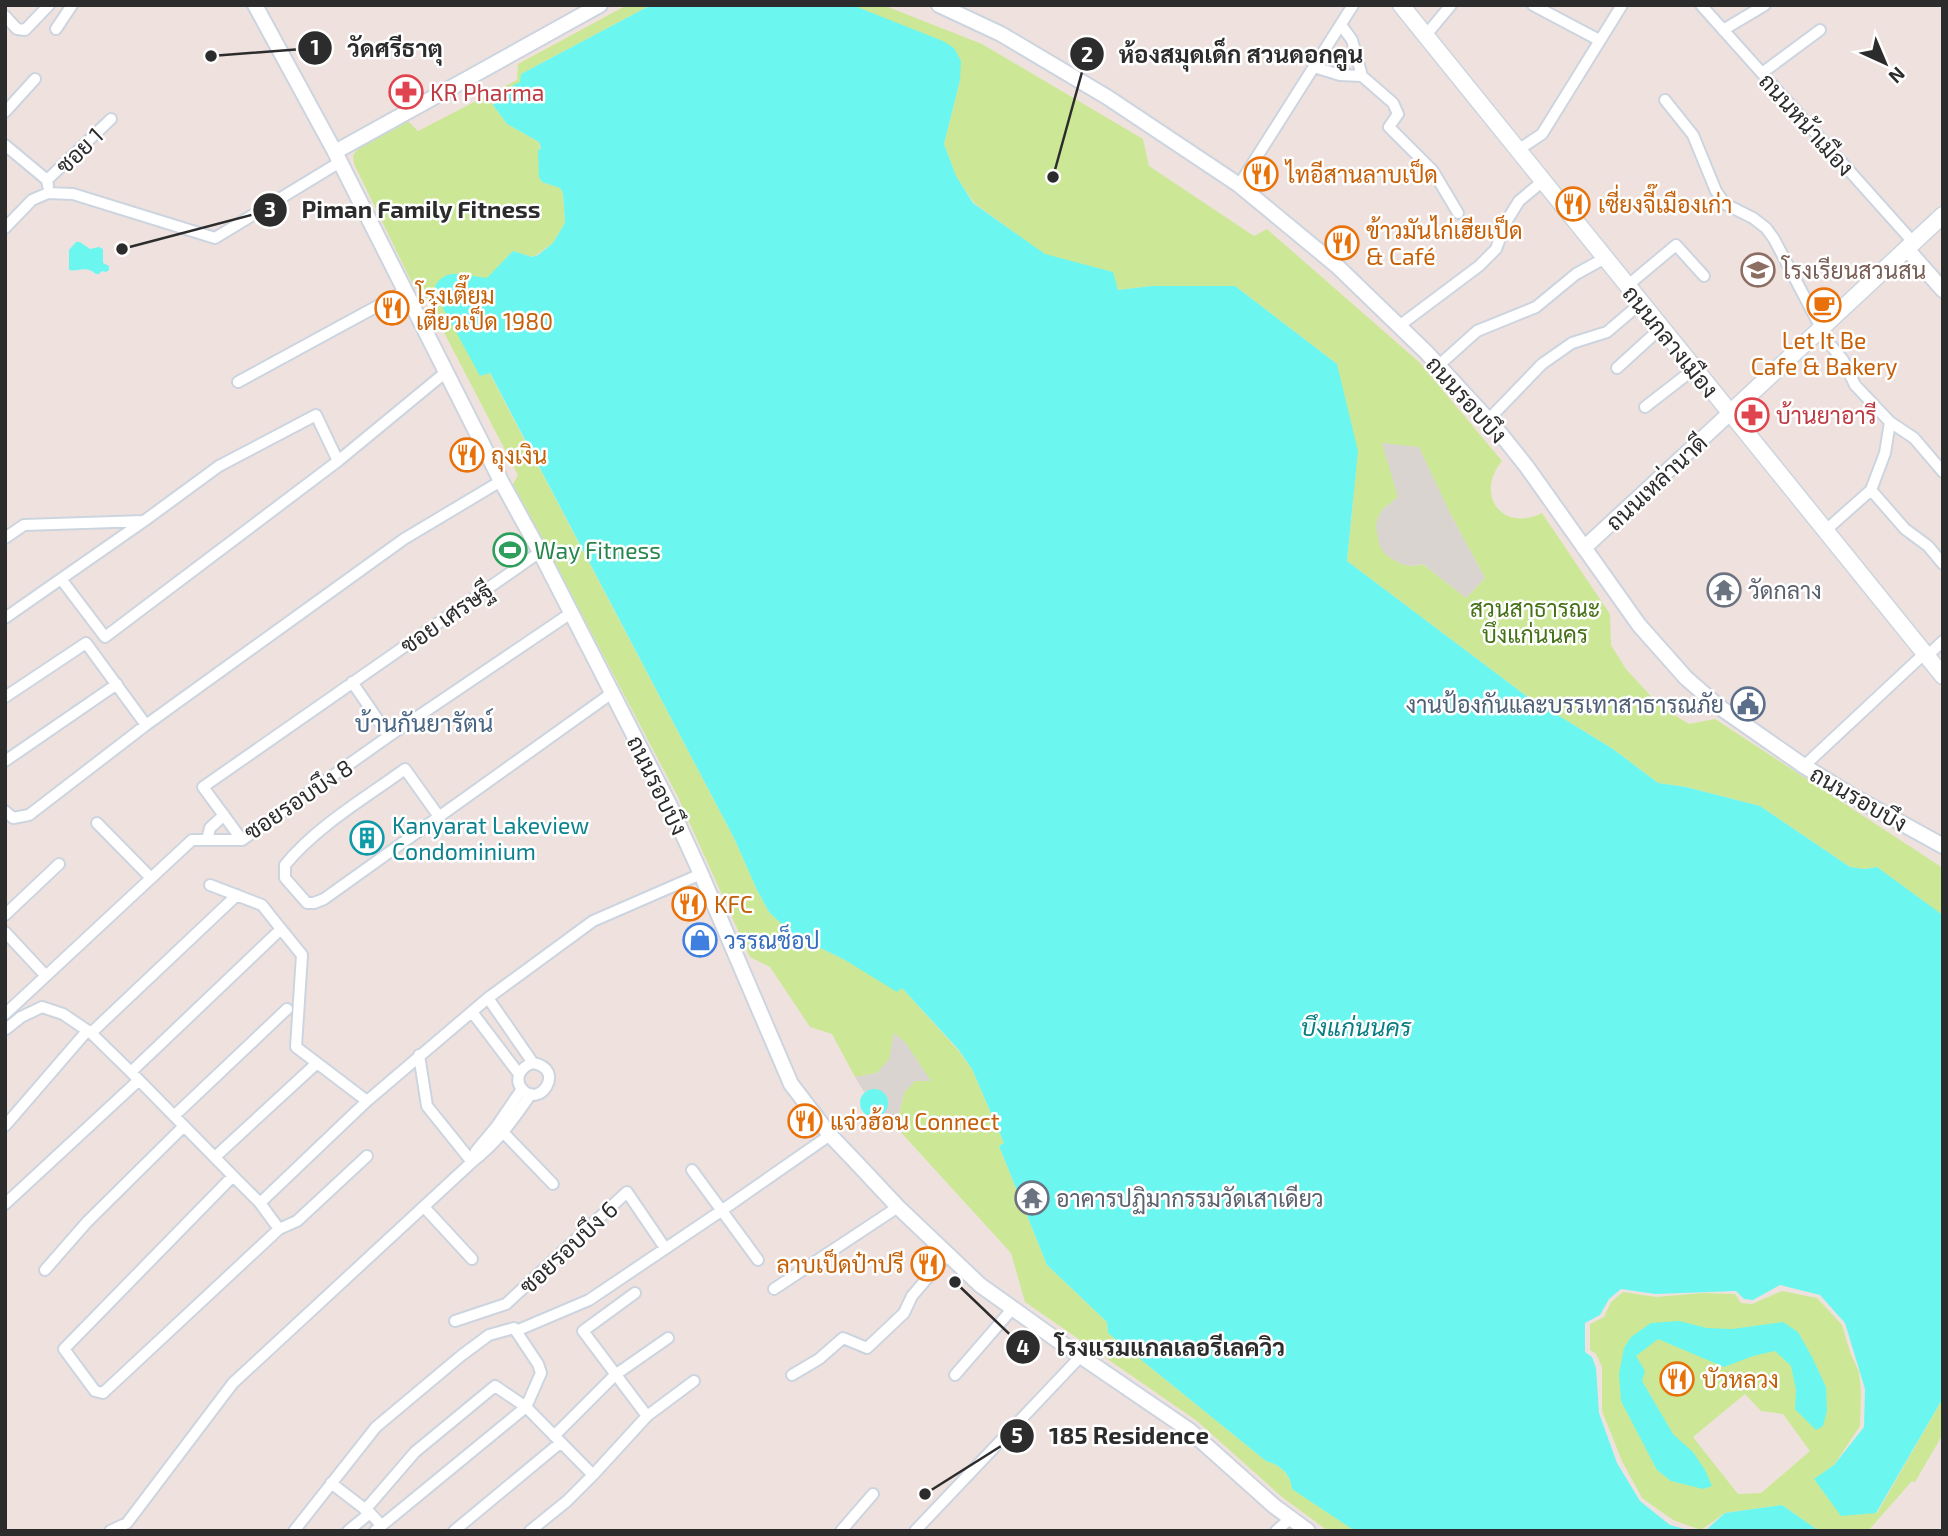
<svg xmlns="http://www.w3.org/2000/svg" width="1948" height="1536" viewBox="0 0 1948 1536" font-family="'Exo 2',Sarabun,sans-serif">
  <style>
    .green { fill: #cce897; fill-rule: evenodd }
    .plaza { fill: #dad4d1 }
    .water { fill: #6bf7f0 }
    .lines { fill: none; stroke-linecap: round; stroke-linejoin: round }
    .minor-casing { stroke: #ccd5df; stroke-width: 14 }
    .tertiary-casing { stroke: #ccd5df; stroke-width: 18 }
    .secondary-casing { stroke: #ccd5df; stroke-width: 19 }
    .minor { stroke: #fff; stroke-width: 10 }
    .tertiary { stroke: #fff; stroke-width: 14 }
    .secondary { stroke: #fff; stroke-width: 16 }
    .labels { text-anchor: middle; dominant-baseline: central; stroke-width: 5; stroke-linejoin: round; paint-order: stroke }
    .health-label { font-size: 23px; fill: #be3a42; stroke: #fff; text-anchor: start }
    .street-label { font-size: 23px; fill: #2c2c2c; stroke: #fff }
    .food-label { font-size: 23px; fill: #c56008; stroke: #fff; text-anchor: start }
    .education-label { font-size: 23px; fill: #785e54; stroke: #fff; text-anchor: start }
    .leisure-label { font-size: 23px; fill: #27864d; stroke: #fff; text-anchor: start }
    .worship-label { font-size: 23px; fill: #5b616d; stroke: #fff; text-anchor: start }
    .park-label { font-size: 23px; fill: #457016; stroke: #fff }
    .service-label { font-size: 23px; fill: #4e5e75; stroke: #fff; text-anchor: end }
    .culture-label { font-size: 23px; fill: #0d838f; stroke: #fff; text-anchor: start }
    .shop-label { font-size: 23px; fill: #366cbe; stroke: #fff; text-anchor: start }
    .neighbourhood-label { font-size: 24px; fill: #496481; stroke: #fff }
    .water-label { font-size: 24px; font-style: italic; fill: #087e82; stroke: #fff }
    .leader { fill: none; stroke: #2c2c2c; stroke-width: 2.5 }
    .callout-dot { fill: #2c2c2c; stroke: #fff; stroke-width: 2.5 }
    .mark-label { font-size: 21px; text-anchor: middle; font-weight: bold; fill: #fff }
    .callout-label { font-size: 24px; text-anchor: middle; font-weight: bold; fill: #2c2c2c; stroke: #fff; stroke-width: 5; stroke-linejoin: round; paint-order: stroke }
  </style>
  <rect width="100%" height="100%" fill="#efe2de"/>
  <path class="green" d="M627 5H651L521 74V82L498 97 493 105 507 124 539 142C543 155 536 170 542 182L560 188 563 193 565 223 553 243 538 254 532 257 513 251 487 279 481 376 489 372 735 840 757 890 769 912 792 934 902 988 958 1050 972 1069 1004 1143 999 1146 1047 1265 1107 1322 1108 1333 1266 1461C1281 1465 1290 1475 1293 1489L1355 1531H1328L1282 1497 1197 1421 1025 1302 1011 1253 896 1127 904 1093 914 1081 931 1080 889 1060 877 1073 855 1077 832 1034 810 1027 770 967 750 957 678 797 513 484 518 475 422 290 414 287 354 164 353 155 359 148 408 121 418 131 517 80 518 64Z
    M852 5H883L982 44 1143 139 1149 166 1254 236 1267 229 1419 362 1502 461C1474 495 1503 533 1542 513L1610 614 1611 645 1626 669 1660 706 1689 724 1715 719 1943 868V917L1877 867 1865 869 1850 867 1760 806 1686 787 1658 783 1613 749 1525 695 1347 561 1353 503 1337 364 1235 286H1152L1118 290 1112 272 1045 255 974 203 956 177 944 144 960 80ZM1398 497 1451 515 1485 578 1466 598 1423 564C1411 568 1401 564 1391 558L1383 509Z
    M1782 1291 1817 1298 1842 1325 1850 1352 1859 1372 1861 1392 1860 1426 1834 1465 1815 1479 1877 1513 1943 1398V1434L1915 1482 1912 1481 1868 1531H1819L1782 1505 1725 1513 1701 1530 1673 1520 1642 1498 1622 1461 1602 1411V1367L1596 1354 1590 1350V1324L1604 1317 1611 1302 1623 1292 1656 1297 1702 1293 1735 1294 1741 1303 1752 1304ZM1745 1394 1761 1411 1783 1414 1810 1451 1761 1493 1738 1494 1693 1437Z"/>
  <path class="plaza" d="M1382 443 1419 447 1451 515 1485 578 1466 598 1423 564 1411 566 1401 564 1391 558 1384 553 1379 544 1376 525 1378 517 1383 509 1398 497Z
    M894 1033 905 1042 931 1081H915L904 1093 896 1127 883 1113 888 1103 874 1089 864 1092 855 1077 877 1073 889 1059Z"/>
  <path class="water" d="M651 5H852L943 41 954 48 961 61 960 80 944 144 956 176 973 203 1045 254 1113 272 1118 290 1152 286H1235L1337 364 1358 451 1347 561 1525 695 1613 749 1658 783 1686 787 1760 806 1850 867 1865 869 1877 867 1940 913 1943 917V1398L1876 1513 1841 1516 1814 1479 1834 1465 1864 1427 1865 1389 1845 1323 1820 1295 1780 1285 1753 1300 1744 1299 1736 1291 1655 1294 1621 1289 1609 1299 1600 1315 1585 1323V1352L1592 1357 1596 1368 1599 1413 1617 1463 1640 1501 1670 1525 1692 1531H1355L1292 1489C1291 1475 1281 1465 1266 1461L1108 1333 1107 1322 1047 1265 999 1146 1004 1143 972 1069 958 1049 902 988 897 992 845 960 792 934 769 912 757 890 735 840 490 373 480 376 437 297 435 286C447 266 467 276 487 278L513 251 532 257 538 255 553 243 565 223 563 193 560 188 542 182 539 177 538 151 541 148 539 142 507 124 493 105 497 100 498 93 520 82 521 74Z
    M76 242H80L90 249 99 247 103 249V263L109 266V270L106 272 102 271 99 274H96C86 265 79 272 69 270V250Z
    M860 1103a14 14 0 1 1 28 0a14 14 0 1 1-28 0Z
    M1679 1321 1707 1328 1732 1329 1783 1322 1798 1332 1812 1357 1826 1387 1827 1411 1823 1426 1816 1430 1795 1409 1796 1390 1791 1366 1775 1351 1753 1356 1724 1367 1658 1339 1636 1356 1645 1371 1642 1381 1673 1434 1693 1452 1705 1470 1712 1486 1703 1489 1671 1481 1657 1470 1621 1401 1619 1374 1624 1348 1631 1337 1651 1323Z
    M1782 1505 1819 1531H1705L1725 1513Z"/>
  <g class="lines">
    <defs>
      <path id="minor" d="M1533 5 1599 40
        M1701 5 1913 242
        M5 16 17 29 25 30 49 5
        M1341 25 1352 40 1362 76 1393 103 1398 114 1389 127 1433 171 1458 213
        M56 29 72 5
        M1723 30 1765 5
        M1426 35 1451 5
        M1314 67 1340 75 1362 76
        M1762 73 1820 30
        M1665 100 1693 135 1716 191 1725 204 1753 218 1766 228 1774 239 1821 328
        M5 112 35 79
        M5 145 47 180 48 186
        M1518 150 1542 134 1622 5
        M47 180 111 119
        M1239 185 1353 5
        M5 228 32 200 48 193 73 194 215 238 340 162
        M1627 286 1676 245 1704 276
        M1399 326 1479 266 1496 249 1506 222 1519 201 1543 181
        M1818 330 1843 360 1855 385 1890 422 1914 438 1943 472
        M1438 366 1477 331 1536 307 1576 274 1605 258
        M1617 368 1661 328
        M238 382 405 291
        M1645 407 1694 369
        M1488 420 1542 364 1572 343 1607 332 1641 303
        M1871 490 1905 529 1928 546 1943 564
        M1826 530 1871 490 1885 453 1890 422
        M5 538 24 525 144 521
        M61 579 105 637 338 461 446 372
        M5 618 144 521 219 466 316 415 338 461
        M1927 656 1943 641
        M352 682 389 736
        M5 697 86 643 146 725
        M5 761 117 684
        M1804 766 1925 653
        M5 811 13 818 29 815 146 725 404 539 501 481
        M440 818 405 769C364 799 317 826 285 865V878L307 903H314L324 899 612 693
        M97 823 151 878
        M207 840 210 828 224 815
        M242 840 203 787 540 552
        M210 885 262 905 281 929
        M5 915 59 864
        M5 932 46 976
        M488 998 533 1063C567 1069 539 1110 522 1089 513 1078 522 1066 533 1063
        M472 1012 519 1074
        M5 1014 192 840H242L389 736 571 613
        M6 1029 21 1017 42 1007 63 1014 91 1033 131 1072
        M91 1033 237 895
        M419 1055 427 1106 472 1162
        M174 1116 287 1009
        M5 1126 87 1031
        M499 1128 553 1184
        M215 1157 317 1063
        M473 1159 476 1151 496 1127 522 1089
        M692 1170 758 1260
        M233 1176 131 1072 281 929 302 955 296 1047 367 1101
        M260 1203 367 1101 488 998 593 921 701 874
        M5 1204 139 1080
        M424 1207 472 1259
        M279 1229 260 1203 233 1176 64 1349 95 1391 103 1393 279 1229 297 1221 367 1156
        M45 1270 87 1222 184 1126
        M774 1289 898 1207
        M635 1293 583 1331 647 1416
        M455 1321 506 1304 627 1192 665 1248
        M516 1331 538 1364 541 1373 526 1407 593 1475 567 1501 530 1531
        M792 1375 819 1359 843 1338 867 1348 904 1313 912 1296 947 1255
        M955 1375 1013 1308
        M554 1436 615 1375 668 1338
        M593 1475 647 1416 694 1381
        M331 1483 370 1513 381 1525
        M365 1510 415 1452 495 1386 526 1407 375 1531
        M110 1531 127 1523 233 1383 472 1162C497 1143 513 1120 531 1094
        M294 1531 376 1427 462 1355 489 1335 514 1328 516 1331 589 1300 721 1211 830 1135
        M348 1531 370 1513
        M454 1531 560 1443
        M841 1531 873 1494
        M915 1531 1081 1356
        M1276 1531 1291 1518"/>
      <path id="tertiary" d="M255 5 335 152 501 481 540 552 669 804 701 874 791 1084 830 1135 853 1159 898 1207 980 1285 1057 1340 1189 1430 1274 1506 1308 1531
        M939 5 1001 34 1107 97 1239 185 1337 266 1426 352 1495 427 1527 467 1639 625 1686 678 1718 706 1804 766 1854 797 1943 846
        M335 152 600 5
        M1906 248 1943 290
        M1584 548 1730 413"/>
      <path id="secondary" d="M1401 5 1943 676
        M1730 413 1943 215"/>
    </defs>
    <use href="#minor" class="minor-casing"/>
    <use href="#tertiary" class="tertiary-casing"/>
    <use href="#secondary" class="secondary-casing"/>
    <use href="#minor" class="minor"/>
    <use href="#tertiary" class="tertiary"/>
    <use href="#secondary" class="secondary"/>
  </g>
  <defs>
    <symbol id="pharmacy-ring" viewBox="-11 -11 22 22"><circle r="9.5" fill="#fff" stroke="#e0444e" stroke-width="1.5"/><path d="M-2-6h4v4h4v4h-4v4h-4v-4h-4v-4h4Z" fill="#e0444e"/></symbol>
    <symbol id="restaurant-ring" viewBox="-11 -11 22 22"><circle r="9.5" fill="#fff" stroke="#e8710a" stroke-width="1.5"/><path d="M-5-6h1v4h1v-4h1v4h1v-4h1v5L-1.5 .5V6h-2V.5L-5-1ZM5-6V6H3V1.5H1.5Q1.5-4 5-6Z" fill="#e8710a"/></symbol>
    <symbol id="school-ring" viewBox="-11 -11 22 22"><circle r="9.5" fill="#fff" stroke="#8d6e63" stroke-width="1.5"/><path d="M0-5L7-2L0 1L-7-2ZM-4 1L0 2.5L4 1V4Q0 6-4 4Z" fill="#8d6e63"/></symbol>
    <symbol id="cafe-ring" viewBox="-11 -11 22 22"><circle r="9.5" fill="#fff" stroke="#e8710a" stroke-width="1.5"/><path d="M-5.5-4.5H6V0H3Q3 3.5 0 3.5H-2.5Q-5.5 3.5-5.5 0ZM3-3.2v2h1.7v-2ZM-6 4.5H4V6H-6Z" fill="#e8710a"/></symbol>
    <symbol id="stadium-ring" viewBox="-11 -11 22 22"><circle r="9.5" fill="#fff" stroke="#2e9e5b" stroke-width="1.5"/><path d="M0-5a6.5 5 0 1 0 0 10a6.5 5 0 1 0 0-10ZM-3.5-1.8h7v3.6h-7Z" fill="#2e9e5b"/></symbol>
    <symbol id="temple-ring" viewBox="-11 -11 22 22"><circle r="9.5" fill="#fff" stroke="#6b7280" stroke-width="1.5"/><path d="M0-6L5-2H3V0L6.5 2.5H4V6H1.5V3h-3V6H-4V2.5H-6.5L-3 0V-2H-5Z" fill="#6b7280"/></symbol>
    <symbol id="civic-ring" viewBox="-11 -11 22 22"><circle r="9.5" fill="#fff" stroke="#5c6f8a" stroke-width="1.5"/><path d="M-.6-6.5H3V-4.5H.6V-3L4-1V1h2V6H-6V1h2V-1L-.6-3ZM-1.2 2.5V6h2.4V2.5Z" fill="#5c6f8a"/></symbol>
    <symbol id="building-ring" viewBox="-11 -11 22 22"><circle r="9.5" fill="#fff" stroke="#0f9aa8" stroke-width="1.5"/><path d="M-4-6H4V6H1V3H-1V6H-4ZM-2.5-4.3h1.7v1.8h-1.7ZM.8-4.3h1.7v1.8H.8ZM-2.5-1h1.7V.8h-1.7ZM.8-1h1.7V.8H.8Z" fill="#0f9aa8"/></symbol>
    <symbol id="shop-ring" viewBox="-11 -11 22 22"><circle r="9.5" fill="#fff" stroke="#3f7fe0" stroke-width="1.5"/><path d="M-5-2.5h2.3a2.7 3.5 0 0 1 5.4 0H5L5.5 6h-11ZM-1.5-2.5h3a1.5 2.3 0 0 0-3 0Z" fill="#3f7fe0"/></symbol>
  </defs>
  <g fill-rule="evenodd">
    <use href="#pharmacy-ring" x="387" y="73" width="38" height="38"/>
    <use href="#restaurant-ring" x="1242" y="155" width="38" height="38"/>
    <use href="#restaurant-ring" x="1554" y="185" width="38" height="38"/>
    <use href="#restaurant-ring" x="1323" y="224" width="38" height="38"/>
    <use href="#school-ring" x="1739" y="251" width="38" height="38"/>
    <use href="#cafe-ring" x="1805" y="286" width="38" height="38"/>
    <use href="#restaurant-ring" x="373" y="289" width="38" height="38"/>
    <use href="#pharmacy-ring" x="1733" y="396" width="38" height="38"/>
    <use href="#restaurant-ring" x="448" y="436" width="38" height="38"/>
    <use href="#stadium-ring" x="491" y="531" width="38" height="38"/>
    <use href="#temple-ring" x="1705" y="571" width="38" height="38"/>
    <use href="#civic-ring" x="1729" y="685" width="38" height="38"/>
    <use href="#building-ring" x="348" y="819" width="38" height="38"/>
    <use href="#restaurant-ring" x="670" y="885" width="38" height="38"/>
    <use href="#shop-ring" x="681" y="921" width="38" height="38"/>
    <use href="#restaurant-ring" x="786" y="1102" width="38" height="38"/>
    <use href="#temple-ring" x="1013" y="1179" width="38" height="38"/>
    <use href="#restaurant-ring" x="909" y="1245" width="38" height="38"/>
    <use href="#restaurant-ring" x="1658" y="1360" width="38" height="38"/>
  </g>
  <g class="labels">
    <g class="health-label">
      <text x="430" y="92">KR Pharma</text>
      <text x="1776" y="415">บ้านยาอารี</text>
    </g>
    <g class="street-label">
      <text transform="translate(1807 124) rotate(48)">ถนนหน้าเมือง</text>
      <text transform="translate(79 150) rotate(-44)">ซอย 1</text>
      <text transform="translate(1671 341) rotate(51)">ถนนกลางเมือง</text>
      <text transform="translate(1467 399) rotate(48)">ถนนรอบบึง</text>
      <text transform="translate(1656 482) rotate(-43)">ถนนเหล่านาดี</text>
      <text transform="translate(446 617) rotate(-35)">ซอย เศรษฐี</text>
      <text transform="translate(658 785) rotate(64)">ถนนรอบบึง</text>
      <text transform="translate(1859 798) rotate(30)">ถนนรอบบึง</text>
      <text transform="translate(298 799) rotate(-34)">ซอยรอบบึง 8</text>
      <text transform="translate(568 1247) rotate(-43)">ซอยรอบบึง 6</text>
    </g>
    <g class="food-label">
      <text x="1286" y="174">ไทอีสานลาบเป็ด</text>
      <text x="1598" y="204">เซี่ยงจี๊เมืองเก่า</text>
      <text x="1366" y="230">ข้าวมันไก่เฮียเป็ด<tspan x="1366" dy="26">&amp; Café</tspan></text>
      <text x="416" y="295">โรงเตี๊ยม<tspan x="416" dy="26">เตี๋ยวเป็ด 1980</tspan></text>
      <text x="1824" y="340" text-anchor="middle">Let It Be<tspan x="1824" dy="26">Cafe &amp; Bakery</tspan></text>
      <text x="491" y="455">ถุงเงิน</text>
      <text x="714" y="904">KFC</text>
      <text x="830" y="1121">แจ่วฮ้อน Connect</text>
      <text x="904" y="1264" text-anchor="end">ลาบเป็ดป๋าปรี</text>
      <text x="1702" y="1379">บัวหลวง</text>
    </g>
    <g class="education-label">
      <text x="1782" y="270">โรงเรียนสวนสน</text>
    </g>
    <g class="leisure-label">
      <text x="534" y="550">Way Fitness</text>
    </g>
    <g class="worship-label">
      <text x="1748" y="590">วัดกลาง</text>
      <text x="1056" y="1198">อาคารปฏิมากรรมวัดเสาเดียว</text>
    </g>
    <g class="park-label">
      <text x="1535" y="608">สวนสาธารณะ<tspan x="1535" dy="26">บึงแก่นนคร</tspan></text>
    </g>
    <g class="service-label">
      <text x="1724" y="704">งานป้องกันและบรรเทาสาธารณภัย</text>
    </g>
    <g class="culture-label">
      <text x="392" y="825">Kanyarat Lakeview<tspan x="392" dy="26">Condominium</tspan></text>
    </g>
    <g class="shop-label">
      <text x="724" y="940">วรรณช็อป</text>
    </g>
    <g class="neighbourhood-label">
      <text x="424" y="722">บ้านกันยารัตน์</text>
    </g>
    <g class="water-label">
      <text x="1356" y="1026">บึงแก่นนคร</text>
    </g>
  </g>
  <path class="leader" d="M211 56L315 48M1053 177L1087 54M122 249L270 210M955 1282L1023 1347M925 1494L1017 1436"/>
  <g class="callout-dot">
    <circle cx="211" cy="56" r="7"/>
    <circle cx="1053" cy="177" r="7"/>
    <circle cx="122" cy="249" r="7"/>
    <circle cx="955" cy="1282" r="7"/>
    <circle cx="925" cy="1494" r="7"/>
    <circle cx="315" cy="48" r="18"/>
    <circle cx="1087" cy="54" r="18"/>
    <circle cx="270" cy="210" r="18"/>
    <circle cx="1023" cy="1347" r="18"/>
    <circle cx="1017" cy="1436" r="18"/>
  </g>
  <g class="mark-label">
    <text x="315" y="55">1</text>
    <text x="1087" y="62">2</text>
    <text x="270" y="217">3</text>
    <text x="1023" y="1355">4</text>
    <text x="1017" y="1443">5</text>
  </g>
  <g class="callout-label">
    <text x="395" y="57">วัดศรีธาตุ</text>
    <text x="1241" y="63">ห้องสมุดเด็ก สวนดอกคูน</text>
    <text x="421" y="218">Piman Family Fitness</text>
    <text x="1170" y="1356">โรงแรมแกลเลอรีเลควิว</text>
    <text x="1129" y="1444">185 Residence</text>
  </g>
  <rect width="1948" height="1536" fill="none" stroke="#2c2c2c" stroke-width="14"/>
  <g transform="translate(1885 63) rotate(136)" stroke="#ffffff" stroke-width="5" paint-order="stroke">
  <path d="M0-5L12 26L0 18L-12 26Z" fill="#2c2c2c"/>
  <text y="-10" font-size="19" font-weight="bold" text-anchor="middle" fill="#2c2c2c">N</text>
  </g>
</svg>
